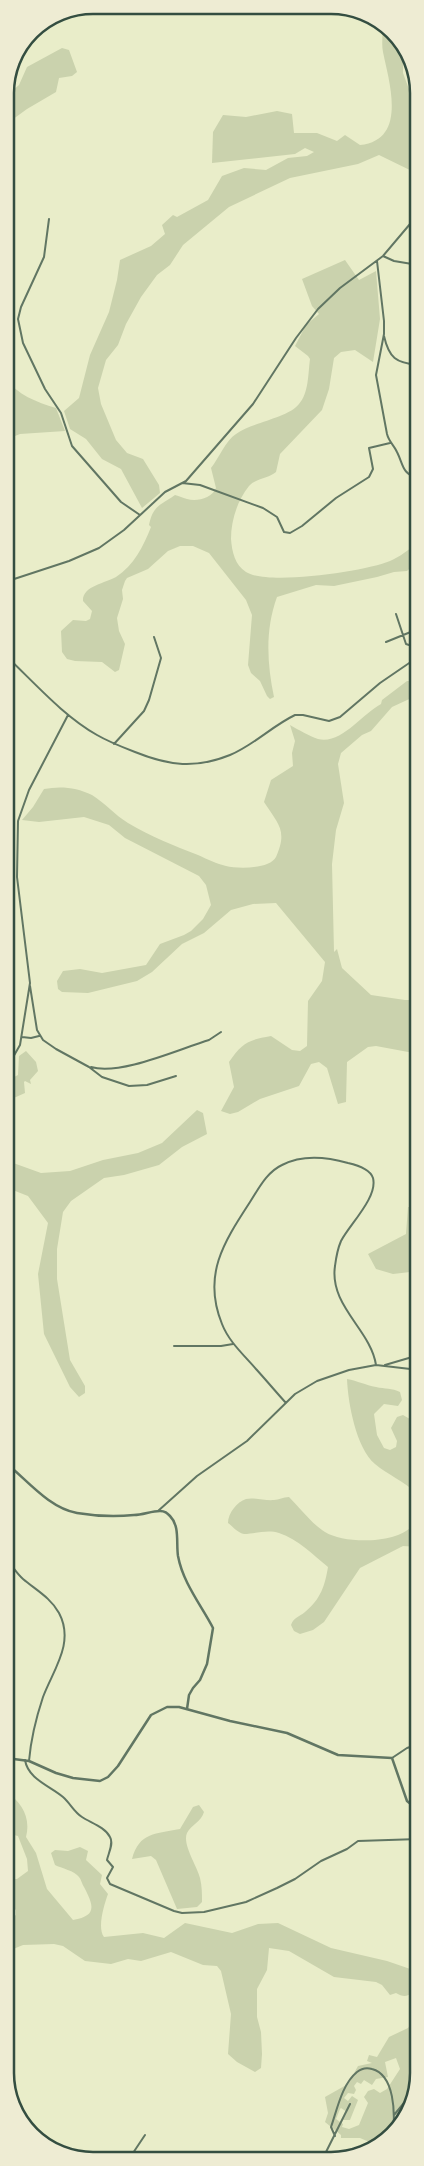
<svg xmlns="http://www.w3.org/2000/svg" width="424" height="2166" viewBox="0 0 424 2166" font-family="'Titillium Web',sans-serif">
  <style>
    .green { fill: #cad2ad; fill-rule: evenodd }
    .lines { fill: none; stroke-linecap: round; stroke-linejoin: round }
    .minor { stroke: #617663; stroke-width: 2 }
    .tertiary { stroke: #617663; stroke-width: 2.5 }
    .rim { fill: none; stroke: #344e41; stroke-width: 2.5 }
  </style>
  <rect width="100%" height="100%" fill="#e9edc9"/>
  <path class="green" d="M381 25 397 35 403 49V73L417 111 418 174 379 155 358 164 290 178 229 207 183 245 170 265 157 275 141 297 126 324 118 345 106 360 98 388 101 404 116 440 127 453 143 459 159 485 160 493 142 508 121 469 102 459 86 439 70 429 64 411 79 398 90 355 109 312 117 280 120 260 151 246 165 234 162 225 173 215 177 217 208 200 222 176 244 168 266 170 288 158 307 156 314 152 305 148 295 154 212 163 213 132 223 115 246 117 277 111 292 114 294 133H317L337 141 345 135 360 145C408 140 389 82 383 52 381 43 384 33 381 25Z
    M62 48 69 50 77 72 72 76 59 78 56 92 27 109 5 125V97L19 85 27 67Z
    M345 260 359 280 376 271 380 319 373 362 355 350 341 352 334 358 329 389 322 410 280 454 276 472C268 479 256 478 249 486 237 501 231 521 231 539 232 552 235 565 246 572 267 586 367 571 390 561 400 557 409 549 418 543V561L407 571 394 572 377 577 334 586 316 585 277 597C265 630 267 663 274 697L270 699 267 696 260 681 251 673 248 665 252 615 246 600 209 553 193 546H180L168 551 148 569 127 578 125 581 122 590 123 599 117 618 119 631 125 644 119 670 115 672 102 662 75 661 67 659 62 652 61 631 73 620 86 621 90 619 92 611 83 601C82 586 106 583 116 577 134 565 143 547 151 527L149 525C153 506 159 506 175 495 180 496 182 498 187 499 197 502 212 498 216 488L211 468C219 458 226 440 236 434 253 422 288 418 299 404 309 393 308 373 310 359L308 356 295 346 306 325 319 314 312 306 302 279Z
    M5 378C18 395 36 402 56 408L65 431 20 434 5 440Z
    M407 681H418V695L392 707 371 731 362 735 341 753 338 764 344 803 336 830 332 864 334 952 337 949 342 968 371 995 405 1000H419V1054L376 1046 368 1047 347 1062 346 1102 338 1104 327 1068 319 1062 311 1064 299 1086 260 1099 238 1112 230 1114 221 1111 234 1087 229 1062C242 1043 248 1040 271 1036L292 1050 300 1051 307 1046 308 1001 322 981 325 962 276 903 253 904 231 910 204 933 182 944 152 972 137 981 88 993 62 992 58 989 57 981 63 971 80 969 102 973 146 965 160 944 184 935 191 931 203 919 211 905 206 885 199 876 125 838 109 825 84 817 39 822 22 820 33 807 44 789C60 786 76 787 92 795 105 803 115 815 128 823 150 836 174 846 198 855 207 859 217 864 226 866 238 869 270 869 276 857 288 830 278 824 264 802L271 780 293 766 292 753 295 741 290 725C299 730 309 736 318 739 341 745 362 714 381 704L382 700Z
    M26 1051 36 1062 38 1071 30 1080 31 1084 25 1081 24 1082 25 1093 7 1101 5 1100C5 1083 2 1083 18 1075L19 1056Z
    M197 1110 203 1113 207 1134 182 1147 159 1165 124 1175 104 1178 71 1201 63 1212 57 1249V1279L70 1360 85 1386V1393L79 1397 70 1387 44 1334 38 1274 48 1223 28 1196 5 1187V1160L41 1173 70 1171 103 1160 138 1153 162 1143Z
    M408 1207H419V1258L410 1272 393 1274 376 1269 368 1254 406 1234Z
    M347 1379C358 1381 365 1385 376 1387 385 1389 392 1388 400 1392L402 1400 398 1406 384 1404 374 1414 377 1435 384 1448 390 1450 396 1447 397 1441 391 1428 397 1417 403 1415 415 1422 419 1418V1547L403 1546 360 1568 324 1622 313 1630 300 1634 294 1631 291 1625C294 1617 299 1617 305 1612 321 1599 325 1585 328 1567 313 1555 298 1539 279 1533 267 1529 255 1534 244 1534 238 1533 232 1526 228 1523 228 1513 237 1502 246 1499 254 1497 265 1501 274 1500 279 1500 283 1497 289 1497 300 1508 312 1524 325 1532 344 1544 396 1544 412 1526 420 1517 417 1503 416 1493 404 1481 388 1475 375 1464 356 1448 348 1403 347 1379Z
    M6 1792C22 1802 31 1818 26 1837L36 1853 47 1889 73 1920C97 1916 94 1906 84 1887 82 1884 81 1879 79 1877 75 1871 61 1868 55 1865L51 1853 55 1850 68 1851 80 1847 88 1851 86 1860 102 1875 100 1884 108 1894C104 1905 97 1928 104 1937L143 1933 164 1938 185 1923 232 1933 258 1924 278 1923 331 1948 387 1961 419 1972V1994L413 1992C407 1997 403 1997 396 1993L390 1995 382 1985 376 1982 334 1977 289 1951 269 1948 267 1970 257 1989V2017L261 2032 262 2054 261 2068 255 2072 237 2062 228 2054 231 2014 221 1971 217 1966 203 1965 171 1952 141 1961 128 1959 111 1964 85 1961 63 1946 54 1944 23 1945 6 1952V1922L16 1915V1910L6 1903V1879H17L28 1871 27 1859 18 1836 6 1833Z
    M199 1805 204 1812C201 1822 191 1825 187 1833 182 1844 197 1866 200 1878 202 1886 202 1894 202 1902L197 1907 177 1909 156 1860 151 1856 132 1859C139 1832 156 1834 180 1829L193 1807Z
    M419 2011V2024L413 2031 415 2034H419V2078L397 2131 374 2144 360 2138H341V2135L325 2122 328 2113 325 2097 348 2084 358 2066 372 2063 367 2061 369 2055 377 2057 389 2037 408 2028ZM396 2058 400 2069 387 2089 380 2093 374 2089 368 2091 364 2097 368 2103 359 2125 349 2129 342 2127 343 2124 336 2119 340 2109 341 2108 347 2112 343 2120H350L358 2100 352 2096 348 2101 344 2098 348 2093 354 2094 356 2090 354 2086 357 2082 361 2084 364 2080 372 2085 376 2079 388 2077 385 2062Z"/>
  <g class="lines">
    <path class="minor" d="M49 219 44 257 21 307 18 319 23 343 45 389 61 413 72 446 121 502 140 515
      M383 256 394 261 418 265
      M377 261 384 321V334L376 375 387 434C389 442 394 445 397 452 404 466 401 472 418 479
      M384 336C389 358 396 363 418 365
      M182 483 200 485 263 508 277 517 284 532 290 533 302 526 336 498 369 477 373 469 369 448 390 443
      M5 560 10 555
      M5 582 69 561 99 548 124 530 165 492 186 481 253 404 296 338 318 309 340 288 383 256 410 224 418 219
      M396 614 406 644 415 647 418 655
      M386 642 418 629
      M5 655C34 682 62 715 97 735 109 742 122 747 135 752 170 766 195 769 230 755 254 745 272 726 295 715H303L329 721 340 717 380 683 418 657
      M114 744 144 711 149 700 161 658 154 637
      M30 986 37 1030 43 1040 56 1049 89 1067 102 1077 129 1086 147 1085 176 1076
      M22 1037 31 1038 39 1036
      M5 1059H12L20 1045 30 983 17 877 18 821 29 790 68 715
      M91 1067C120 1076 179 1049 209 1040L221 1032
      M174 1346H221L233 1344
      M385 1365 419 1355
      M286 1403C276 1392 266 1380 256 1369 244 1355 229 1342 222 1324 202 1275 224 1242 250 1202 259 1188 267 1172 282 1165 303 1154 327 1157 348 1163 357 1165 370 1169 373 1178 378 1197 350 1224 341 1241 338 1248 336 1258 335 1266 329 1306 371 1330 376 1365
      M158 1511 197 1476 247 1441 295 1394 317 1381 349 1370 376 1365 419 1370
      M6 1559C12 1565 16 1573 23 1579 36 1590 51 1598 59 1613 75 1643 53 1670 43 1697 36 1718 31 1738 29 1761
      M392 1758 407 1748 419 1744
      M25 1760C28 1779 50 1786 63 1797 70 1803 74 1812 82 1817 91 1823 105 1827 110 1837 114 1844 108 1854 107 1860L113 1867 107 1878 110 1884 174 1911 182 1913 204 1912 246 1902 277 1888 295 1879 321 1861 347 1849 358 1841 419 1839
      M394 2115 413 2092
      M335 2136 331 2127C337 2110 342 2084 357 2072 362 2068 366 2067 372 2069 395 2075 395 2114 393 2133
      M129 2159 145 2135
      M322 2160 350 2104"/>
    <path class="tertiary" d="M6 1463C27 1480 49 1508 77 1513 95 1516 115 1517 134 1515 143 1515 151 1511 160 1511 165 1511 167 1513 170 1516 180 1526 176 1543 178 1556 183 1583 201 1605 213 1628L207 1664 200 1680 193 1688 189 1695 187 1709
      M6 1758 29 1761 56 1773 73 1778 100 1781 108 1777 118 1766 151 1715 167 1707H179L230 1721 287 1733 338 1755 392 1758 407 1801 419 1811"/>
  </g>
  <path d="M0 0H424V2166H0ZM93 14H331A79 79 0 0 1 410 93V2073A79 79 0 0 1 331 2152H93A79 79 0 0 1 14 2073V93A79 79 0 0 1 93 14Z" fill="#eeecd3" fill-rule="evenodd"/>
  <path class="rim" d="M93 14H331A79 79 0 0 1 410 93V2073A79 79 0 0 1 331 2152H93A79 79 0 0 1 14 2073V93A79 79 0 0 1 93 14Z"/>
</svg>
